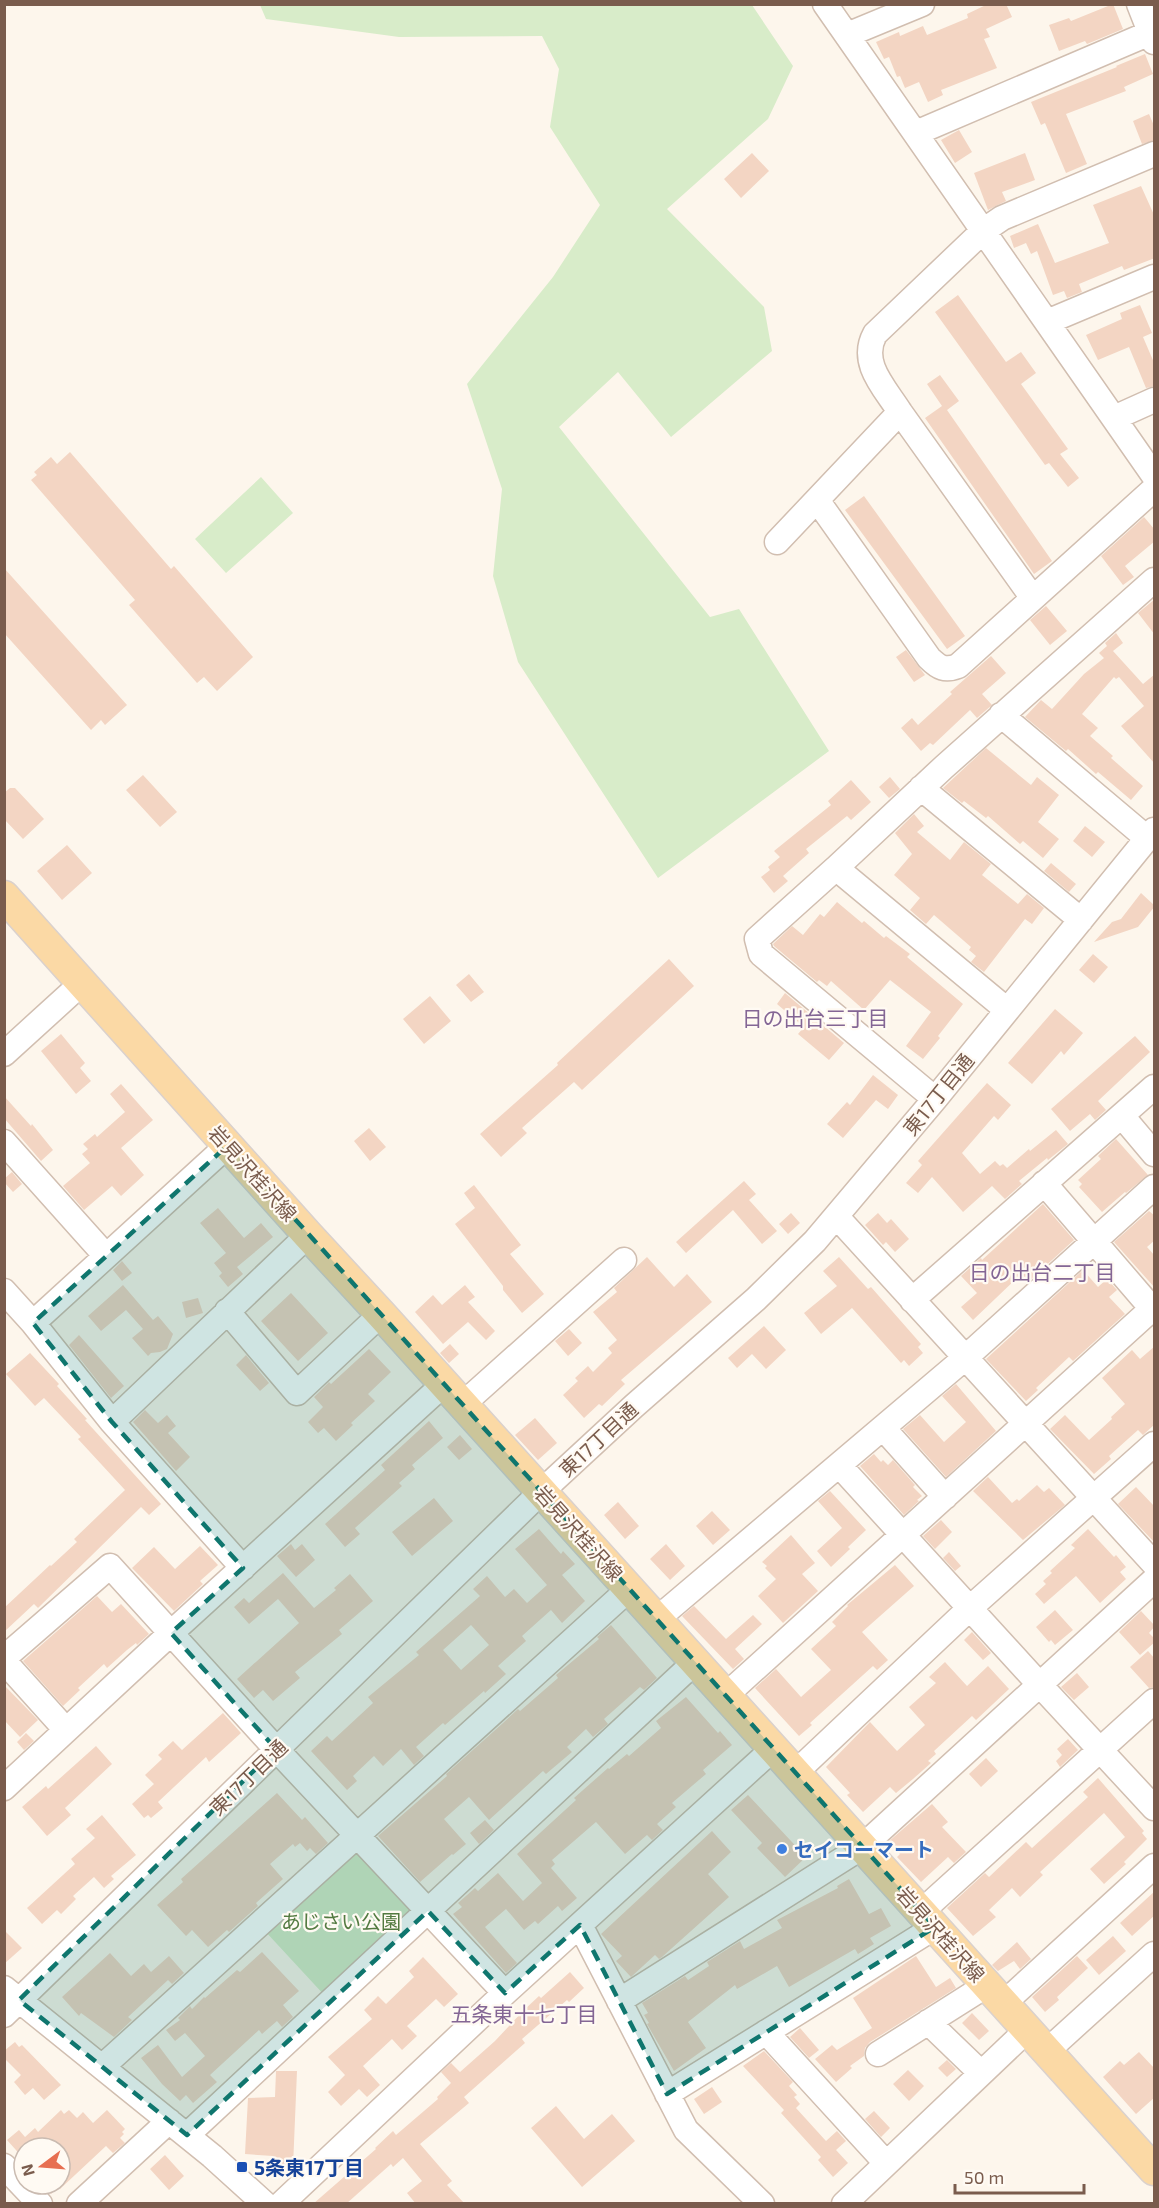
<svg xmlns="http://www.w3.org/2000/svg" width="1159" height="2208" viewBox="0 0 1159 2208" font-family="'Exo 2','Noto Sans JP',sans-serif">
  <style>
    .green { fill: #d8ecc9 }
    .building { fill: #f3d5c3; fill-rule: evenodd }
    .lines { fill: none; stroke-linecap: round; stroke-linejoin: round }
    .minor-casing { stroke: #d1beb0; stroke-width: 27 }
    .major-casing { stroke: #dad1cd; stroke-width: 33 }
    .minor { stroke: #fff; stroke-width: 24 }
    .major { stroke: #fbd9a5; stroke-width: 30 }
    .marked { fill: #0f766e; fill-opacity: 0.2; stroke: #0f766e; stroke-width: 4.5; stroke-dasharray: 12 8; stroke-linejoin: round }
    .shop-dot { fill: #3f7fe0; stroke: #fffaf3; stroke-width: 2 }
    .transit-dot { fill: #1a4fb4; stroke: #fffaf3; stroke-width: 2 }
    .labels { text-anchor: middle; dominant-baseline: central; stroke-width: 4.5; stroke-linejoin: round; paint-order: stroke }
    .street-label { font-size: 20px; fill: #7a5c4d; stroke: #fffaf3 }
    .shop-label { font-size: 20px; font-weight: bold; fill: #366cbe; stroke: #fffaf3; text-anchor: start }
    .park-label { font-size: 20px; fill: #537a41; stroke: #fffaf3 }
    .transit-label { font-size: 20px; font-weight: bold; fill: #164399; stroke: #fffaf3; text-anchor: start }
    .neighbourhood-label { font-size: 21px; fill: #846695; stroke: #fffaf3 }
  </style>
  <rect width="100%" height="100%" fill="#fdf6ec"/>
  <path class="green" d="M260 5H752L793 66 768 119 667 209 764 307 772 351 671 437 618 372 559 427 710 617 739 609 829 751 658 878 518 662 493 576 502 489 467 384 553 277 600 205 550 127 559 69 542 36 399 37 266 19Z
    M261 477 293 513 226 573 195 539Z
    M356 1845 418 1912 326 1997 264 1930Z"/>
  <path class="building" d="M988 4H1006L1012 17 986 29 990 37 984 39 997 68 941 90 943 95 928 102 919 82 905 88 900 76 897 77 889 57 884 59 876 42 899 32 900 36 923 26 927 35 968 18 967 14Z
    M1113 4 1123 29 1087 44 1085 41 1059 51 1049 25 1069 18 1071 21Z
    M1145 54 1153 74 1124 87 1126 91 1066 114 1087 164 1066 173 1045 123 1041 125 1031 102 1117 67 1116 66Z
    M1149 114 1155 128V140L1142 144 1133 121Z
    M959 130 972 152 955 163 941 140Z
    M752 153 769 171 741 198 724 179Z
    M1025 153 1035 180 1002 192 1006 201 988 210 974 173Z
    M1141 186 1155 217V258L1124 270 1122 266 1079 284 1082 292 1067 298 1064 291 1053 295 1037 251 1031 254 1026 243 1014 248 1010 236 1038 224 1055 263 1109 243 1093 205Z
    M958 295 1006 362 1021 352 1036 373 1021 384 1068 449 1060 454 1079 478 1068 487 1049 463 1045 465 935 312Z
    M1140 305 1152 333 1143 337 1155 365V386L1146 388 1129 347 1098 360 1086 335 1122 319 1120 313Z
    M940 375 959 401 947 410 1052 561 1034 574 925 418 942 406 927 384Z
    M70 452 171 569 174 566 253 657 217 691 204 677 197 683 129 605 135 600 31 480 37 475 34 472 51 457 57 464Z
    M864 496 965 636 947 649 845 510Z
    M1144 517 1155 530V541L1125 566 1134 577 1123 585 1101 556Z
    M4 568 127 705 105 725 101 720 91 730 4 633Z
    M1155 599V635L1138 613Z
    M1046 606 1067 631 1050 645 1030 620Z
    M1116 633 1123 643 1113 651 1143 684 1155 674V764L1121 726 1144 706 1119 677 1116 679 1114 677 1082 714 1098 728 1090 736 1113 756 1111 758 1143 786 1131 800 1098 772 1096 774 1068 749 1066 751 1025 717 1041 700 1052 709 1084 674 1104 658 1099 653 1107 646 1105 643Z
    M906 650 925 675 914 682 896 657Z
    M991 656 1006 673 982 694 992 705 977 718 970 710 933 745 930 743 921 751 901 728 912 718 918 725 952 694 950 692Z
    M986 748 1031 785 1037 777 1059 795 1038 822 1059 839 1043 858 1023 841 1020 844 988 816 986 818 964 801 962 803 943 788Z
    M143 775 177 812 160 827 126 790Z
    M890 777 900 789 889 798 879 787Z
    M851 780 871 802 851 820 847 816 806 849 809 853 783 876 788 881 774 893 761 877 770 870 768 867 780 857 774 851 831 805 828 801Z
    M10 788H15L44 819 23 839 4 819V793Z
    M914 814 924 826 917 832 950 860 964 842 991 864 982 875 1018 904 1027 894 1044 908 1032 924 1025 919 984 972 971 962 976 956 969 950 971 947 934 915 926 924 910 910 920 898 894 875 912 854 895 833Z
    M1085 826 1105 842 1092 857 1073 841Z
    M67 845 92 873 62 900 37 871Z
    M1051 863 1076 884 1069 892 1044 871Z
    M1141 893 1155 906 1138 927 1094 942 1112 922 1121 919Z
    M837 902 862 923 864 921 884 938 886 936 910 954 907 957 963 1004 938 1036 940 1038 923 1059 906 1046 931 1012 890 980 864 1010 831 981 827 986 819 980 817 982 774 946 773 944 792 926 803 935 820 914 824 917Z
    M1093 954 1108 967 1094 983 1079 970Z
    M669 959 694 986 582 1090 574 1082 522 1128 527 1133 501 1157 480 1134 558 1065 557 1063Z
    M469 974 484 992 471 1002 456 985Z
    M785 993 844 1043 829 1060 798 1034 804 1027 777 1004Z
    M430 996 451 1021 424 1044 403 1019Z
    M1055 1009 1083 1033 1064 1055 1061 1051 1032 1084 1008 1063Z
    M61 1034 85 1063 80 1068 91 1081 76 1094 41 1051Z
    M1135 1036 1150 1052 1098 1101 1106 1110 1095 1120 1090 1114 1070 1131 1051 1109Z
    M873 1075 898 1095 888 1109 876 1100 843 1138 827 1124 847 1102 850 1105Z
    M987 1083 1011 1105 998 1120 994 1116 962 1153 980 1174 995 1161 1000 1166 1003 1164 1007 1168 1029 1149 1030 1151 1056 1130 1068 1144 1048 1160 1047 1158 1019 1181 1022 1184 1005 1199 992 1186 963 1212 932 1177 918 1193 906 1183 922 1165 918 1161Z
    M121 1084 153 1120 121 1148 144 1175 121 1196 112 1186 84 1210 63 1186 90 1163 82 1154 88 1149 83 1144 95 1134 97 1137 125 1112 110 1094Z
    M4 1096 31 1126 32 1124 53 1150 41 1161 4 1118Z
    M369 1128 386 1147 370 1161 354 1141Z
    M1116 1139 1148 1175 1126 1193 1125 1192 1102 1212 1079 1187 1082 1184 1078 1180 1101 1159 1098 1156Z
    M12 1172 22 1184 13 1192 4 1182V1179Z
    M744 1181 756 1194 749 1200 777 1231 762 1244 733 1210 686 1253 676 1242Z
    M474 1185 521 1245 510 1254 544 1294 522 1313 503 1290V1286L455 1224 475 1208 464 1193Z
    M1043 1204 1074 1240 1028 1282 1021 1274 973 1320 961 1307 977 1293 961 1276 981 1258 982 1260Z
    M218 1208 244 1238 261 1223 273 1237 237 1267 243 1274 228 1287 219 1276 222 1273 214 1263 226 1253 200 1223Z
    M1149 1211 1155 1216V1240L1147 1247 1155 1256V1288L1114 1242Z
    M791 1213 800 1223 788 1234 779 1224Z
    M878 1213 887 1223 891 1219 909 1239 895 1252 886 1242 883 1245 865 1225Z
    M647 1257 674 1287 687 1274 712 1302 621 1380 625 1384 602 1406 599 1404 584 1418 563 1395 578 1381 575 1378 588 1366 593 1372 612 1353 608 1348 617 1340 593 1312 617 1292 614 1288Z
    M839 1257 868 1289 871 1287 921 1344 918 1347 923 1353 909 1366 904 1360 901 1363 852 1308 821 1334 804 1313 837 1286 823 1271Z
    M122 1261 132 1273 122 1281 113 1270Z
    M1083 1270 1098 1287 1107 1279 1117 1290 1109 1297 1125 1314 1073 1361 1069 1357 1036 1388 1038 1390 1026 1401 986 1359Z
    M123 1285 153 1320 158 1316 173 1334 167 1349 160 1352 151 1353 148 1356 132 1338 143 1329 126 1310 101 1331 88 1316Z
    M465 1285 475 1297 468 1302 495 1331 486 1340 468 1322 443 1344 415 1312 433 1295 442 1305Z
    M291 1293 328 1333 298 1361 261 1321Z
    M198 1298 203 1313 186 1318 182 1302Z
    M764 1326 786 1350 766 1369 752 1354 737 1368 728 1358Z
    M569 1329 582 1343 568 1356 555 1341Z
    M79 1335 124 1386 111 1398 69 1345Z
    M450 1344 459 1354 449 1363 440 1353Z
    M1155 1346V1424L1143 1435 1138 1430 1109 1456 1111 1459 1094 1474 1050 1429 1065 1415 1089 1440 1112 1419 1111 1417 1125 1404 1102 1378 1132 1350 1140 1359Z
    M369 1349 391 1372 368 1394 375 1401 351 1423 353 1425 336 1441 324 1428 318 1433 308 1422 323 1407 314 1397 329 1382 331 1384Z
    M30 1353 59 1384 57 1386 87 1419 85 1420 161 1504 149 1515 141 1507 38 1608 34 1604 4 1632V1608L50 1565 51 1566 77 1542 74 1539 125 1490 78 1439 81 1437 44 1398 35 1406 6 1374Z
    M246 1355 269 1383 260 1391 236 1365Z
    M956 1384 996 1431 946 1477 903 1429 920 1415 944 1442 966 1422 942 1396Z
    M145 1410 158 1423 167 1415 176 1426 168 1433 190 1457 176 1471 133 1422Z
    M535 1418 557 1443 538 1460 515 1435Z
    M429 1421 443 1438 412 1465 415 1469 399 1483 402 1486 355 1528 360 1534 345 1547 325 1524 385 1470 381 1465Z
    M460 1435 472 1449 459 1460 447 1447Z
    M874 1454 881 1462 883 1460 888 1465 893 1460 915 1485 913 1487 922 1496 917 1500 919 1501 904 1515 860 1466Z
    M988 1477 1012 1503 1017 1499 1019 1501 1037 1485 1044 1492 1049 1488 1065 1505 1023 1540 973 1491Z
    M1136 1487 1155 1507V1543L1118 1504Z
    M830 1491 866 1530 848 1547 850 1549 831 1567 817 1551 842 1528 818 1501Z
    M434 1498 453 1521 412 1556 392 1532Z
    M618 1502 639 1526 625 1539 604 1515Z
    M712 1511 730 1530 713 1545 696 1526Z
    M941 1520 952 1532 935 1549 923 1536Z
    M539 1529 561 1554 563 1551 575 1564 562 1575 585 1601 562 1623 551 1610 522 1636 526 1641 498 1666 506 1674 485 1693 484 1691 445 1725 443 1723 416 1747 424 1756 414 1765 401 1749 383 1766 374 1756 353 1776 357 1781 347 1790 311 1751 327 1736 332 1741 373 1703 368 1697 419 1655 416 1652 480 1596 473 1589 487 1576 505 1597 514 1589 527 1603 547 1585 515 1549ZM471 1625 489 1645 461 1670 443 1650Z
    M1088 1529 1114 1557 1116 1555 1126 1567 1120 1572 1126 1579 1100 1603 1076 1576 1044 1604 1035 1594 1046 1584 1043 1581 1052 1573 1050 1571 1075 1548 1071 1545Z
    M791 1535 815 1563 802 1574 818 1591 783 1623 758 1596 776 1579 765 1568 767 1566 762 1562Z
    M291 1544 295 1550 302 1544 315 1560 296 1577 277 1556Z
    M666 1544 685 1566 670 1580 650 1559Z
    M200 1546 218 1565 200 1581 203 1584 174 1611 132 1568 154 1547 175 1569Z
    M949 1552 961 1566 955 1571 943 1558Z
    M895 1565 914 1586 862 1632 888 1660 877 1670 873 1666 810 1723 812 1725 799 1736 755 1688 776 1669 801 1697 831 1670 811 1649 836 1626 832 1622 848 1606 847 1605Z
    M283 1573 314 1608 336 1590 334 1588 350 1574 373 1601 339 1630 342 1634 295 1672 300 1678 273 1701 263 1690 254 1698 237 1679 299 1623 278 1599 249 1624 234 1607 244 1598 249 1603Z
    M97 1596 112 1612 121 1604 149 1634 137 1645 136 1643 127 1650 107 1668 104 1664 78 1688 80 1690 63 1706 23 1661Z
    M694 1606 726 1639 753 1615 762 1624 735 1649 744 1659 733 1669 682 1616Z
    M1055 1610 1073 1630 1055 1645 1051 1640 1049 1642 1036 1627Z
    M1141 1611 1155 1626 1149 1633 1155 1639V1642L1140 1655 1119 1632Z
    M611 1625 657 1678 644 1690 640 1687 604 1719 608 1724 593 1737 586 1729 567 1747 572 1752 546 1774 543 1771 489 1820 469 1797 444 1819 466 1844 453 1855 452 1854 420 1882 378 1836 447 1776 446 1774 503 1723 518 1709 520 1711 558 1678 556 1675 599 1639 597 1637Z
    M972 1632 991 1653 983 1660 964 1640Z
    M1148 1651 1155 1659V1687L1149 1688 1130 1667Z
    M945 1662 967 1686 988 1666 1009 1689 976 1720 972 1716 934 1751 936 1754 928 1761 931 1763 913 1779 896 1793 890 1787 863 1812 847 1795 850 1793 826 1767 870 1722 897 1751 925 1725 909 1707 936 1683 929 1677Z
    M1077 1673 1089 1687 1074 1700 1061 1687Z
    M4 1685 38 1720 20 1737 4 1720Z
    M686 1697 718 1733 720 1731 732 1745 703 1770 706 1774 672 1803 676 1807 657 1824 663 1830 652 1840 647 1835 625 1854 596 1822 552 1860 555 1864 551 1868 577 1898 562 1911 558 1906 538 1924 535 1921 524 1930 506 1909 485 1927 517 1963 506 1973 453 1914 462 1907 458 1903 475 1888 478 1891 498 1873 523 1901 542 1883 517 1854 576 1800 574 1798 608 1768 609 1769 627 1754 629 1756 661 1728 656 1721Z
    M223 1713 241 1733 209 1762 206 1757 158 1802 163 1808 151 1818 148 1815 144 1818 132 1804 154 1784 145 1775 162 1759 158 1755 173 1741 182 1750Z
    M26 1733 34 1741 24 1750 17 1742Z
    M1068 1739 1078 1750 1060 1767 1056 1761 1062 1755 1057 1749Z
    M96 1746 112 1764 65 1808 71 1815 47 1836 22 1807 46 1786 48 1789Z
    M986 1758 998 1771 981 1787 969 1774Z
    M1098 1778 1144 1831 1142 1833 1147 1839 1124 1862 1126 1864 1104 1884 1090 1869 1125 1837 1104 1813 1040 1872 1043 1875 1020 1897 1012 1888 989 1910 996 1917 973 1936 947 1908 985 1873 989 1877 1026 1842 1032 1848 1088 1797 1083 1792Z
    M277 1793 302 1820 305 1817 328 1843 316 1854 310 1848 307 1851 300 1843 295 1847 293 1844 270 1864 283 1879 256 1903 258 1906 229 1932 227 1930 208 1947 192 1930 186 1936 157 1905 183 1882 181 1879Z
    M748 1795 806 1857 785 1877 757 1848 762 1843 731 1810Z
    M932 1804 948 1822 942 1827 966 1852 954 1863 948 1857 921 1882 897 1857 900 1854 888 1842Z
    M102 1815 136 1855 111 1876 114 1879 104 1888 94 1877 73 1896 76 1899 61 1914 57 1910 42 1924 27 1908 75 1864 71 1859 95 1838 86 1829Z
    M485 1820 494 1830 479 1844 470 1833Z
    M712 1831 731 1852 708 1874 729 1897 662 1957 659 1959 655 1955 631 1977 616 1961 622 1956 601 1934Z
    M849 1879 869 1914 881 1908 891 1926 870 1938 874 1944 858 1954 855 1949 789 1987 777 1966 737 1989 735 1985 688 2022 706 2048 674 2071 647 2024 649 2023 644 2015 648 2013 642 2003 685 1976 688 1980 709 1966 707 1962 740 1941 744 1949 782 1928 777 1920 838 1888 837 1886Z
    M1155 1891V1915L1132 1936 1120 1923Z
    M4 1930 22 1948 4 1964Z
    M1113 1936 1126 1951 1099 1975 1086 1960Z
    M1017 1942 1031 1959 1020 1969 1014 1961 998 1971 992 1965Z
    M262 1952 299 1991 283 2005 293 2017 282 2027 277 2021 262 2034 259 2030 210 2075 217 2082 193 2103 186 2095 180 2101 162 2084 141 2058 158 2045 182 2077 205 2056 185 2033 175 2041 166 2030 180 2020 178 2018 190 2006 192 2009 204 1997 205 1998 237 1970 240 1972Z
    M110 1953 131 1976 144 1964 151 1972 169 1956 184 1973 172 1984 168 1980 128 2017 132 2020 114 2037 81 2013 79 2016 62 1997Z
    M916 1956 936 1987 950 1978 956 1988 870 2042 865 2048 864 2056 850 2066 852 2068 836 2082 815 2059 832 2045 837 2050 872 2028 853 1998Z
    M1077 1956 1088 1968 1057 1997 1059 2000 1045 2012 1032 1997Z
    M423 1957 458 1994 444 2007 436 1999 407 2026 417 2036 402 2050 392 2039 363 2066 380 2085 367 2097 359 2089 341 2106 328 2092 345 2075 328 2057 372 2019 364 2010 378 1996 386 2004 414 1977 409 1971Z
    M570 1972 584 1988 569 2002 567 2000 522 2039 525 2043 464 2097 469 2103 420 2144 452 2181 447 2185 465 2204H416L407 2193 422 2181 403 2158 393 2167 391 2164 346 2204H313L376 2149 375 2148 393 2131 396 2135 438 2099 437 2097 451 2083 441 2072 451 2063 460 2072 495 2041 524 2010 539 1996 541 1998Z
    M972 2013 989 2031 979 2040 962 2023Z
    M800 2028 819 2050 809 2058 790 2037Z
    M15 2042 19 2047 22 2045 61 2085 44 2100 33 2088 25 2095 14 2082 21 2075 4 2058V2051Z
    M764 2051 793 2082 789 2086 797 2095 794 2097 800 2104 796 2108 826 2141 837 2131 846 2141 836 2150 848 2163 833 2177 818 2160 821 2157 781 2113 784 2110 743 2066Z
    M1139 2052 1155 2069V2097L1136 2114 1103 2077 1120 2061 1124 2065Z
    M947 2060 956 2069 947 2077 938 2068Z
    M908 2070 924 2086 909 2101 893 2084Z
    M276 2071H297L293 2167 273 2166V2156L245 2154 248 2098 275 2097Z
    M712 2087 722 2102 704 2114 694 2099Z
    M556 2106 584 2139 612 2114 635 2141 582 2187 531 2128Z
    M61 2110 64 2114 69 2110 77 2118 83 2112 93 2123 107 2110 125 2129 122 2132 124 2134 120 2138 125 2143 113 2153 106 2146 60 2189V2186L51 2194 41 2184H60V2148H24V2159L7 2140 19 2130 25 2137 35 2128 38 2132Z
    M874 2111 890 2128 881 2137 865 2119Z
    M165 2155 184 2176 169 2190 150 2169Z"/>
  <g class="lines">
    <defs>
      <path id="minor" d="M825 4 1154 476
        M1139 4 1154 42
        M847 35 922 4
        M916 133 1150 33
        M1047 322 1154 277
        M900 412 1032 597
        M1114 418 1154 400
        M817 500 929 658C939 668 945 671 958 666L1154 489
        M777 542 900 412C885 388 859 363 875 334L983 231 1002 218 1154 154
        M1001 715 1148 839
        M921 788 1081 920
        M836 868 944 767 1154 580
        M4 1054 82 983
        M935 1099 761 954 757 939 836 868 1007 1010
        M1122 1116 1154 1154
        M4 1142 106 1256
        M1044 1183 1154 1311
        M837 1217 1154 1564
        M4 1291 33 1323 112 1422 243 1568
        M912 1300 1154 1087
        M227 1311 297 1393 381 1314
        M33 1323 228 1145
        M463 1404 624 1260
        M112 1422 308 1235
        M883 1428 945 1497
        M839 1465 1039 1684 1154 1808
        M657 1619 965 1358 1154 1187
        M4 1658 110 1566 276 1749 505 1993
        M4 1661 66 1730
        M725 1696 1154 1307
        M795 1773 970 1608 1154 1444
        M4 1788 171 1633 444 1384
        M921 1912 1154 1701
        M580 1925 686 2130 762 2204
        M4 1988 212 2156 265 2204
        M619 2001 862 1847 1154 1580
        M1004 2003 1154 1866
        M4 2015 542 1491 634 1406 756 1299 815 1241 935 1099 1154 830
        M928 2022 981 2073
        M766 2032 886 2163
        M1047 2051 1154 1954
        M878 2054 987 1985
        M103 2066 629 1589
        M667 2094 935 1927
        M187 2135 695 1662
        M4 2166 40 2204
        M79 2204 169 2121
        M281 2204 505 1993 774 1748
        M844 2204 1027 2030"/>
      <path id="major" d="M4 896 308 1235 381 1314 1154 2170"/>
    </defs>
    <use href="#minor" class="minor-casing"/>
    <use href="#major" class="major-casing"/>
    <use href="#minor" class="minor"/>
    <use href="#major" class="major"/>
  </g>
  <path class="marked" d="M228 1145 935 1927 667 2094 580 1925 505 1993 428 1911 187 2135 19 2000 276 1749 171 1633 243 1568 112 1422 33 1323Z"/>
  <circle class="shop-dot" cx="782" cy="1849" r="6"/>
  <rect class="transit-dot" x="236" y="2161" width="12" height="12" rx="3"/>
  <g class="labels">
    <g class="street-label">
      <text transform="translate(938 1094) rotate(-51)">東17丁目通</text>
      <text transform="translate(253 1173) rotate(48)">岩見沢桂沢線</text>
      <text transform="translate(598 1439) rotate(-43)">東17丁目通</text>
      <text transform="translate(579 1533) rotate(48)">岩見沢桂沢線</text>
      <text transform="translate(248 1777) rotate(-44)">東17丁目通</text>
      <text transform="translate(941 1934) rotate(48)">岩見沢桂沢線</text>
    </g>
    <g class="shop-label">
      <text x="794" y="1849">セイコーマート</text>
    </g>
    <g class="park-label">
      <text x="341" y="1921">あじさい公園</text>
    </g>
    <g class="transit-label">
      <text x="254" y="2167">5条東17丁目</text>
    </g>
    <g class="neighbourhood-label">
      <text x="815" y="1017">日の出台三丁目</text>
      <text x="1042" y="1271">日の出台二丁目</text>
      <text x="524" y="2013">五条東十七丁目</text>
    </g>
  </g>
  <rect width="1159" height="2208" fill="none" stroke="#7a5c4d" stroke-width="12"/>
  <g transform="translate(42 2166) rotate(254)"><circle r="28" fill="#fffaf3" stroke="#cabbb1" stroke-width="1.5"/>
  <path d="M0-4.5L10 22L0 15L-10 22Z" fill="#e76f51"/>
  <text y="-9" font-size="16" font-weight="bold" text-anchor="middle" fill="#7a5c4d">N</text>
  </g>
  <path d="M955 2184v9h129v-9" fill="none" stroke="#7a5c4d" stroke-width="3"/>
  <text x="964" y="2184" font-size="18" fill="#7a5c4d" stroke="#fffaf3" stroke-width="4.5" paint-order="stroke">50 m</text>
</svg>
